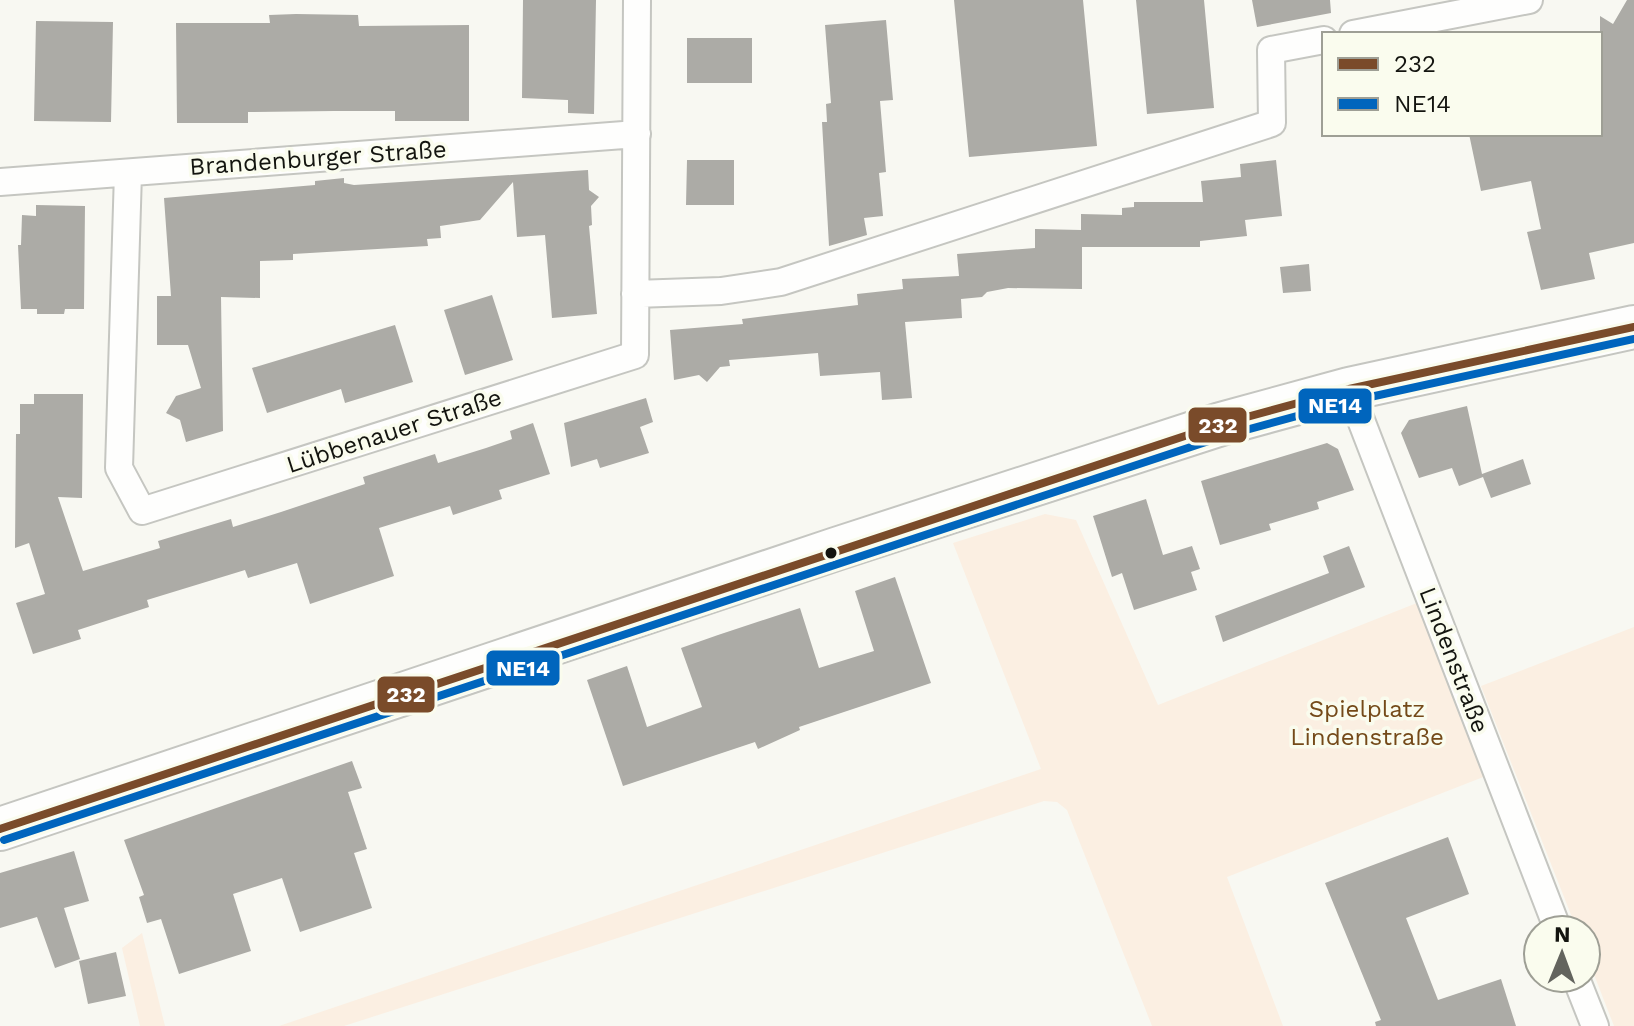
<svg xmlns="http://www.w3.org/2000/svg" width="1634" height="1026" viewBox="0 0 1634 1026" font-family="'Work Sans',sans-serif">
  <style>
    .green { fill: #fbefe2 }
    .building { fill: #acaba6 }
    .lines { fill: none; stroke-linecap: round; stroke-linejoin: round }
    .street-casing { stroke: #c5c6c1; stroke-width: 30 }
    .primary-casing { stroke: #c5c6c1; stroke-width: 46 }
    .street { stroke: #fefefd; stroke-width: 26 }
    .primary { stroke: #fefefd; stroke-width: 42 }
    .bus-1-casing { stroke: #fafcee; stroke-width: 14 }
    .bus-2-casing { stroke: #fafcee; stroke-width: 14 }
    .bus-1 { stroke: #7a4b2a; stroke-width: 8 }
    .bus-2 { stroke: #0065bd; stroke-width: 8 }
    .bus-dot { fill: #13140f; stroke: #fafcee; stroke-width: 3 }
    .labels { text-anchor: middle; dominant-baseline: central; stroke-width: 7; stroke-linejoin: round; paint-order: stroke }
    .street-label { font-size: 24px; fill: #13140f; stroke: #fafcee }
    .park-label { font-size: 24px; fill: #744a19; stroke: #fafcee }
    .line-badge { stroke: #fafcee; stroke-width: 3 }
    .badge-label { font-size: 22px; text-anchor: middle; font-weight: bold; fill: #fff }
  </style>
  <rect width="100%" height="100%" fill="#f8f8f2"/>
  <path class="green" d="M1045 514 1076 520 1158 705 1422 601 1491 774 1227 877 1283 1026H1152L1067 810 1057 802 1044 801 344 1026H279L1041 769 953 543Z
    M1634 627V1026H1614L1586 954V930H1577L1481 686Z
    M142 933 165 1026H140L122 948Z"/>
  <path class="building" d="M523 0H596L594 114 568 113V100L522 98Z
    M954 0H1083L1097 146 969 157Z
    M1136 0H1204L1214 108 1147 114Z
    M1252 0H1330L1331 13 1257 27Z
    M1627 0H1634V243L1589 253 1595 279 1541 290 1527 232 1541 229 1531 181 1481 191 1469 134H1600V16L1613 24Z
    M296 14 358 15 359 26 469 25V121H395V111H334L248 112V123H177L176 23H270L269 15Z
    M886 20 893 100 880 101 886 172 879 173 883 216 864 218 867 235 829 246 822 122H827L826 104 831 103 825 25Z
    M36 21 113 22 111 122 34 121Z
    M687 38H752V83H687Z
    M687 160H734V205H686Z
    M1276 160 1282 216 1245 220 1247 236 1200 241V247H1082V289L1008 288 987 292 982 297 961 299 962 318 905 322 912 398 882 400 880 372 820 376 818 353 729 360 730 366 720 367 707 382 699 375 674 380 670 330 743 324 742 319 858 305 857 294 903 289 902 279 959 276 957 254 1035 248V229L1081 230V214L1122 215V208L1134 207V202H1203L1201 181 1241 177 1240 164Z
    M588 170 589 190 599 197 591 206 592 225 589 226 597 314 552 318 545 235 517 237 513 182 480 220 440 226 441 238 427 239 428 246 293 254V260L260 261V298L221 297 223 431 186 442 180 420 166 413 176 396 201 388 188 345H157V296H171L164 198 315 185V181L344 178V183L354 185Z
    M36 205 85 206 84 309H65L64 314H37V309H21L18 245H21L22 215 36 216Z
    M1309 264 1311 291 1283 293 1280 267Z
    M492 295 513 360 465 375 444 310Z
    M395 325 413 382 345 403 341 389 267 413 252 368Z
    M34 394H83L82 498 58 497 83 571 160 548 158 541 231 519 233 527 281 512 365 484 363 477 435 454 438 463 486 448 512 439 510 431 533 423 550 474 499 490 502 499 453 515 450 506 379 528 394 576 310 604 297 563 248 578 245 570 147 600 149 607 78 630 81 639 33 654 16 603 45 594 29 543 15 548 16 434H20V404H34Z
    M646 398 653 422 640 427 649 453 600 468 597 459 571 467 564 423Z
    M1467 406 1482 474 1523 459 1531 484 1491 498 1483 477 1459 486 1452 468 1419 478 1401 433 1409 420Z
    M1327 443 1338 449 1354 490 1317 502 1319 509 1269 524 1271 530 1220 545 1201 481Z
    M1146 499 1163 555 1192 546 1200 569 1191 572 1197 590 1134 610 1122 573 1112 577 1093 516Z
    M1349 546 1365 587 1223 642 1215 616 1329 573 1323 556Z
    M895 577 931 683 799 727 800 730 758 749 755 742 623 786 587 680 627 666 647 727 702 707 681 648 718 635 800 608 819 668 874 651 855 591Z
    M352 761 362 788 348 792 367 849 354 853 372 908 300 932 282 878 233 894 251 951 179 974 161 919 147 923 139 897 144 895 124 840Z
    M1448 837 1469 894 1406 918 1438 1000 1501 979 1516 1026H1376L1375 1022 1381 1020 1325 883Z
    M74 851 89 901 64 908 80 959 55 968 37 917 0 928V873Z
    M116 952 126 996 88 1004 79 961Z"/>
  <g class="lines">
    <defs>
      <path id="street" d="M1353 34 1529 0
        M128 173 119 468 142 511 635 355 637 0
        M0 182 637 134
        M635 294 721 291 781 282 1272 123 1271 50 1324 40
        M1349 389 1558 930
        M1576 978 1595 1026"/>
      <path id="primary" d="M0 829 836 549 1221 424 1349 389 1634 327"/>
    </defs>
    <use href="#street" class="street-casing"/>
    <use href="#primary" class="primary-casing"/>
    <use href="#street" class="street"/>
    <use href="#primary" class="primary"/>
    <defs>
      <path id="bus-1" d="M0 829 1221 424 1349 389 1634 327"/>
      <path id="bus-2" d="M4 840 1224 436 1352 401 1634 339"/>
    </defs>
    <use href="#bus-1" class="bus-1-casing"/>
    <use href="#bus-2" class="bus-2-casing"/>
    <use href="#bus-1" class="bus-1"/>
    <use href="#bus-2" class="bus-2"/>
  </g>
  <circle class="bus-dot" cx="831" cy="553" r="7"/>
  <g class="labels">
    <g class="street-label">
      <text transform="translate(318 158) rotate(-4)">Brandenburger Straße</text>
      <text transform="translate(394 431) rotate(-18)">Lübbenauer Straße</text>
      <text transform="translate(1454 660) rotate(69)">Lindenstraße</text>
    </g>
    <g class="park-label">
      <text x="1367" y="709">Spielplatz<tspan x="1367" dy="28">Lindenstraße</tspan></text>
    </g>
  </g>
  <g class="line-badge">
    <rect x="1297" y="387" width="76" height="38" rx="8" fill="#0065bd"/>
    <rect x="1187" y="406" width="61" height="38" rx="8" fill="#7a4b2a"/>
    <rect x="485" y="649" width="76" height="38" rx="8" fill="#0065bd"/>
    <rect x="376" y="675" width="60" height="39" rx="8" fill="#7a4b2a"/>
  </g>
  <g class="badge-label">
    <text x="1335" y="413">NE14</text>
    <text x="1218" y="433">232</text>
    <text x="523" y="676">NE14</text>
    <text x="406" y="702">232</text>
  </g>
  <rect x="1322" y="32" width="280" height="104" fill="#fafcee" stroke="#9e9f95" stroke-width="2"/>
  <rect x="1338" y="58" width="40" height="12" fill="#7a4b2a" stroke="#9e9f95" stroke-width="2"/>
  <text x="1394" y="72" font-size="24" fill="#13140f">232</text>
  <rect x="1338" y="98" width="40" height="12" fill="#0065bd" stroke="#9e9f95" stroke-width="2"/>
  <text x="1394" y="112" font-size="24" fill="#13140f">NE14</text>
  <g transform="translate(1562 954) rotate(1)"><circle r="38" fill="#fafcee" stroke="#9e9f95" stroke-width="2"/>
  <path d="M0-6L14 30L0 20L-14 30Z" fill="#63645e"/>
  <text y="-12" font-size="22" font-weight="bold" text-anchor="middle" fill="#13140f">N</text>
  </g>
</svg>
